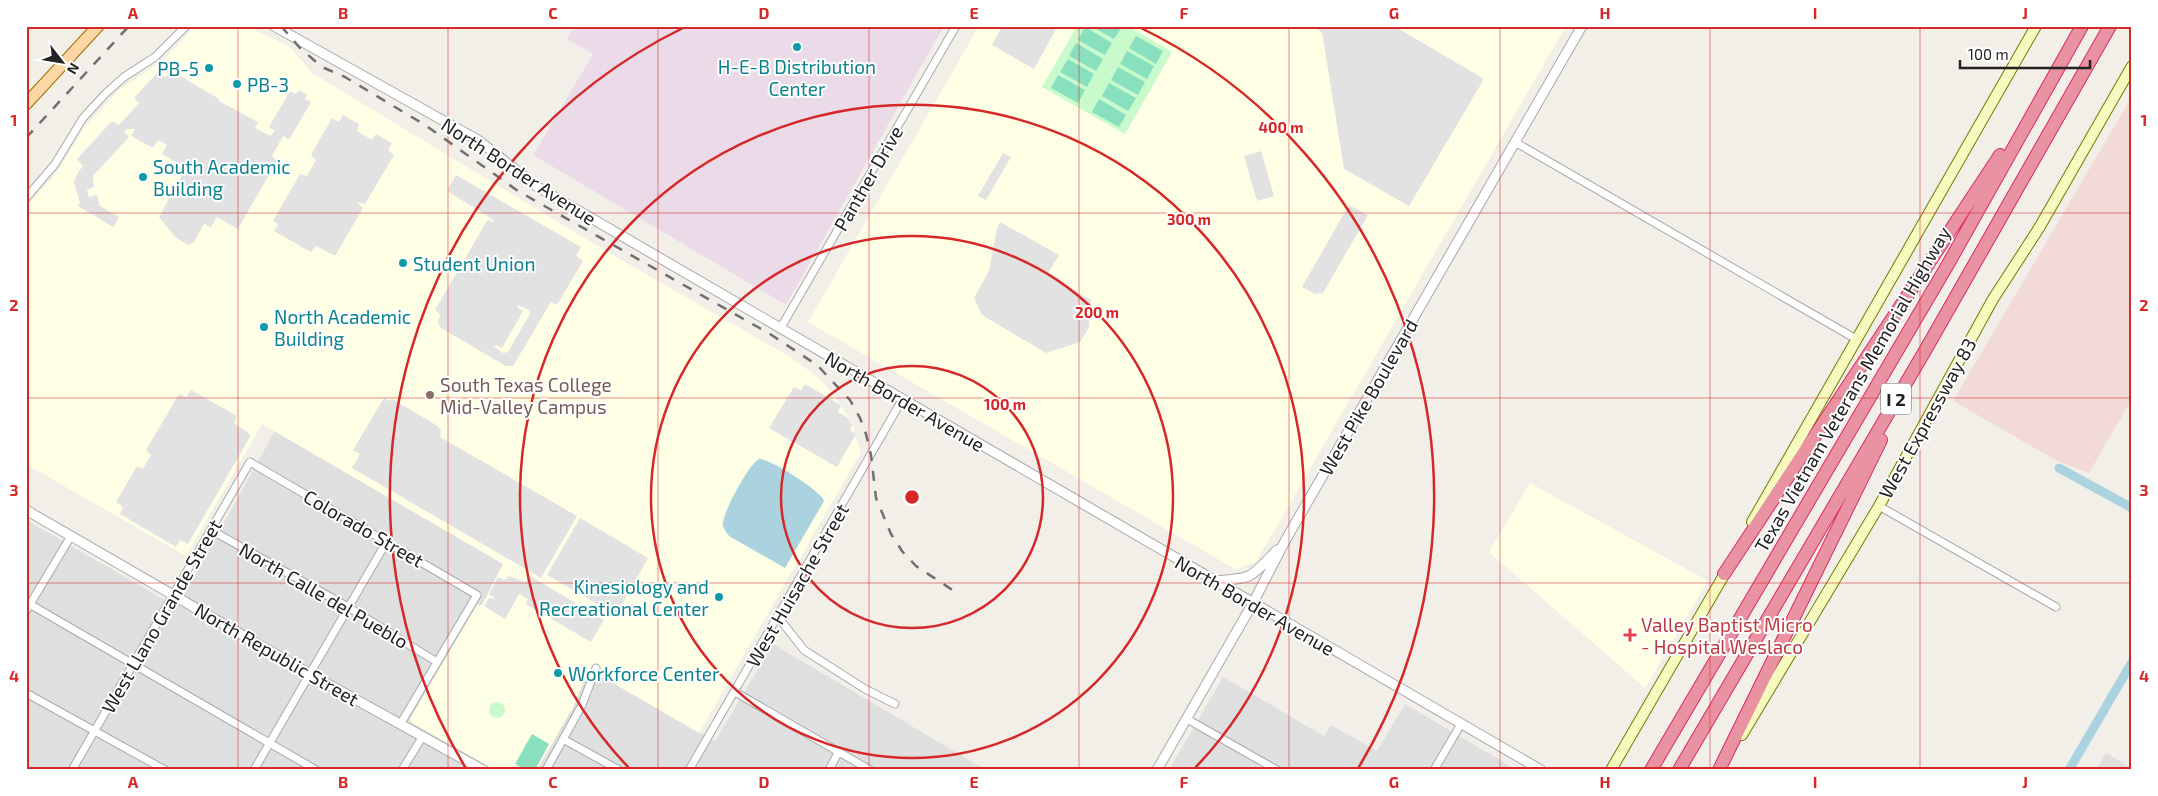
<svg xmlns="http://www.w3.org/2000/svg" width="2158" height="796" viewBox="0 0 2158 796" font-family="'Exo 2',sans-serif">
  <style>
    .residential { fill: #e0dfdf }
    .commercial { fill: #f2dad9 }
    .industrial { fill: #ebdbe8 }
    .education { fill: #ffffe5 }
    .park { fill: #c8facc }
    .pitch { fill: #88e0be }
    .parking { fill: #e2e2e2; fill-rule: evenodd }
    .water { fill: #aad3df }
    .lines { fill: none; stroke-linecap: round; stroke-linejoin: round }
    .canal { stroke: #aad3df; stroke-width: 9 }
    .minor-casing { stroke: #a9a9a9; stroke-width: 9 }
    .tertiary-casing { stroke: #a9a9a9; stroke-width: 11 }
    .secondary-casing { stroke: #707d05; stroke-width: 12 }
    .primary-casing { stroke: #a06b00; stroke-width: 13 }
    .motorway-casing { stroke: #dc2a67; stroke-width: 14 }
    .minor { stroke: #fff; stroke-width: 7 }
    .tertiary { stroke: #fff; stroke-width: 9 }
    .secondary { stroke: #f7fabf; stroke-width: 10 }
    .primary { stroke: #fcd6a4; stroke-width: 11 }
    .motorway { stroke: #e892a2; stroke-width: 12 }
    .rail { stroke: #707070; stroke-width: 2.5; stroke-dasharray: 10 10; stroke-linecap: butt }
    .grid { fill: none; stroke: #d62828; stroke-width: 1; stroke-opacity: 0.55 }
    .ring { fill: none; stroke: #d62828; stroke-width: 2.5 }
    .culture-dot { fill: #0f9aa8; stroke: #fff; stroke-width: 2 }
    .education-dot { fill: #8d6e63; stroke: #fff; stroke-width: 2 }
    .health-dot { fill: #e0444e; stroke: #fff; stroke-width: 2 }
    .labels { text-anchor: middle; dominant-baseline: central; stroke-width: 4; stroke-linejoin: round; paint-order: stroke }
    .shield { fill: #fff; stroke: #646464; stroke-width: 1 }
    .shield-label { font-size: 18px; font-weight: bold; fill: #222 }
    .culture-label { font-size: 19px; fill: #0d838f; stroke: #fff; text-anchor: start }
    .street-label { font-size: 19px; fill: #222; stroke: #fff }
    .education-label { font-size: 19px; fill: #785e54; stroke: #fff; text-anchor: start }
    .health-label { font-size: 19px; fill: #be3a42; stroke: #fff; text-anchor: start }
    .centre { fill: #d62828; stroke: #fff; stroke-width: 2.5 }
    .ring-label { font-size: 15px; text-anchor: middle; font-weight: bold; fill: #d62828; stroke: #fff; stroke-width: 4; stroke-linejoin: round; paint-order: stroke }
    .neatline { fill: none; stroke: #d62828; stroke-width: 2 }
    .grid-label { font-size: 16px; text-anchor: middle; font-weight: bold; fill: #d62828 }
  </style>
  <rect width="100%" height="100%" fill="#f2efe9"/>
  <path class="residential" d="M275 431 504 564 482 605 411 722 495 770H26V520L177 607Z
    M773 644 986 770H537L573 707 589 668 715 741Z
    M1223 677 1324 736 1331 725 1377 751 1405 704 1517 770H1169Z
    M2106 753 2132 768V770H2096Z"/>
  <path class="commercial" d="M2132 96V399L2089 473 2057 461 1953 401Z"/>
  <path class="industrial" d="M575 26H944L786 305 533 155 593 54 567 39Z"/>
  <path class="education" d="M195 26H246L289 46 312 73 599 247 790 357 819 378 837 399 851 421 861 452 699 733 589 669 573 707 537 770H495L411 722 410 719 477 605H482L503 564 262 424 186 556 26 464V207L58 171 83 129 119 90 166 58Z
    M979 26H1566L1256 562 1235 569 808 322Z
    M1530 483 1708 581 1645 688 1489 552Z"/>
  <path class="park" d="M1077 26H1128L1172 52 1125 134 1042 87Z
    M489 710a8 8 0 1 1 16 0a8 8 0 1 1-16 0Z"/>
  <path class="pitch" d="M1091 26H1121L1122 27 1114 39Z
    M1085 27 1112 43 1105 55 1078 40Z
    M1136 36 1163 51 1156 64 1129 48Z
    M1076 43 1103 59 1096 71 1069 56Z
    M1127 51 1154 66 1147 79 1120 64Z
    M1068 59 1094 74 1087 87 1060 72Z
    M1118 67 1145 82 1138 95 1111 80Z
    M1058 75 1085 90 1078 103 1051 88Z
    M1109 83 1136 98 1128 111 1102 96Z
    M1099 99 1126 115 1119 127 1092 112Z
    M532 734 549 744 535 770H526L515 764Z"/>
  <path class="parking" d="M1002 26H1058L1034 69 992 45Z
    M1311 26H1352L1356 28 1357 26H1394L1484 79 1409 206 1344 169 1322 32Z
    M172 71 219 99V101L258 122 255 128 270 136 275 131 269 127 290 91 296 94 299 90 307 95 305 99 311 102 289 140 284 136 282 138 272 156 277 161 238 229 217 217 211 227 204 224 193 243 188 245 175 237 159 217 186 168 193 172V165L189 160 185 167 162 154 167 145 158 140 153 148 131 136 135 129H127L124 132 129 137 93 176 94 187 87 190 89 197 97 195 100 206 119 217 113 227 78 206 80 202 74 183 77 174 83 166 77 159 112 121 119 125 139 103 134 98 158 72 165 77Z
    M343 115 359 124 357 131 372 140 376 134 392 143 388 150 394 155 365 204 357 202 363 208 335 256 316 246 311 252 274 231 278 224 273 221 300 174 307 176 316 160 311 155 332 118 339 122Z
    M1261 151 1274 196 1257 201 1244 156Z
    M1003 153 1011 157 986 200 978 196Z
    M456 175 581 247 576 256 583 261 557 305 551 302 513 366H506L441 328 438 323 440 314 435 310 488 219 492 222 495 221 447 191ZM518 305 529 310 530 314 508 352 503 353 494 347 496 345 502 348 523 311 518 308Z
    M1349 205 1368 215 1323 293 1315 294 1302 287Z
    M1000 222 1059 255 1047 275 1091 300 1089 328 1080 342 1046 353 982 315 974 298 989 271 997 228Z
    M805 384 841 405 838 412 848 418 852 425 850 430 856 434 837 467 769 428 794 387 801 390Z
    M191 390 237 416 234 423 251 435 188 544 180 540 176 547 120 514 123 507 116 502 137 466 143 469 151 455 146 450 179 394 186 397Z
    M384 398 389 401 392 399 438 426 441 431 440 437 577 516 541 578 352 468 360 454 353 450Z
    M580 518 648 558 616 615 547 575Z
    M509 576 525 582 530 576 604 620 591 642 526 604 528 599 519 594 505 619 484 606 489 598 495 599 489 594 498 577 505 580Z"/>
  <path class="water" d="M759 459C769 458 821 491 824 501L785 568 729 536 723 527C720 516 749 464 759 459Z"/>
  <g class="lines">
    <path class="canal" d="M2059 468 2132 508
      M2069 770 2132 662"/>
    <defs>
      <path id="minor" d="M1515 142 1856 339
        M26 198 55 164 83 118 105 94 124 77 155 57 186 26
        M780 329 956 26
        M1879 506 2056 607
        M211 530 348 607 437 662
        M26 602 316 770
        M26 611 71 536
        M778 617 804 650 865 689 895 704
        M735 692 870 770
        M26 693 165 770
        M1187 719 1277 770
        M563 739 619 770
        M72 770 250 462 477 595 401 723
        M254 770 387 541
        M402 770 423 736
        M546 770 582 705 596 668
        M689 770 902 400
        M829 770 839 751
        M1434 770 1461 724"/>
      <path id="tertiary" d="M274 26 478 140 536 186 1541 770
        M26 510 308 673 483 770
        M1212 581C1254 578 1248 580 1277 550
        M1157 770 1253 603 1285 541 1582 26"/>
      <path id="secondary" d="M1752 522 2036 26
        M1742 735 1879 506 1993 299 2039 228 2132 66
        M1611 770 1728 568"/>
      <path id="primary" d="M26 104 98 26"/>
      <path id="motorway" d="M1724 574 2000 155
        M1651 770 1947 266 2082 26
        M1679 770 1926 349 2110 26
        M1719 770 1881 440"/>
    </defs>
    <use href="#minor" class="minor-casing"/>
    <use href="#tertiary" class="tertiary-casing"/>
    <use href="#secondary" class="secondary-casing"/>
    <use href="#primary" class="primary-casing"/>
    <use href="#motorway" class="motorway-casing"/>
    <use href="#minor" class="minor"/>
    <use href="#tertiary" class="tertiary"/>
    <use href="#secondary" class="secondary"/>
    <use href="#primary" class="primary"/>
    <use href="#motorway" class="motorway"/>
    <path class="rail" d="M281 26 300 48 322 67 345 77 425 125 518 191 770 334 817 365 850 400 860 418 866 434 871 455 876 498 891 534 902 551 916 566 960 595
      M26 138 129 26"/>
  </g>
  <path class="grid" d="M238 26V770M448 26V770M658 26V770M869 26V770M1079 26V770M1289 26V770M1500 26V770M1710 26V770M1920 26V770M26 213H2132M26 398H2132M26 583H2132"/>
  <g class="ring">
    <circle cx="912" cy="497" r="131"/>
    <circle cx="912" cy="497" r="261"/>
    <path d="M630 769A392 392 0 1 1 1194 769"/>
    <path d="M467 770A522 522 0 0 1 683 28M1141 28A522 522 0 0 1 1357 770"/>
  </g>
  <g class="culture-dot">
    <circle cx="797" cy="47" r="5"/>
    <circle cx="209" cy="68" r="5"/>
    <circle cx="237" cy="84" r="5"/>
    <circle cx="143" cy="177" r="5"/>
    <circle cx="403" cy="263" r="5"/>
    <circle cx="264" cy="327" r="5"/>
    <circle cx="719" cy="597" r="5"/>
    <circle cx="558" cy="673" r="5"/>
  </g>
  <circle class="education-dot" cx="430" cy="395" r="5"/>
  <path class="health-dot" d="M1627.5 627.5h5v5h5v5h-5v5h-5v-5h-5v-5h5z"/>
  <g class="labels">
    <rect class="shield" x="1881" y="383.5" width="30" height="31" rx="4"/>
    <g class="shield-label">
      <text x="1896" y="399">I 2</text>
    </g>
    <g class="culture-label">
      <text x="797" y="66" text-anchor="middle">H-E-B Distribution<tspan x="797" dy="22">Center</tspan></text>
      <text x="199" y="68" text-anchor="end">PB-5</text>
      <text x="247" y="84">PB-3</text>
      <text x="153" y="166">South Academic<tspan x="153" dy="22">Building</tspan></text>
      <text x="413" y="263">Student Union</text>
      <text x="274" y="316">North Academic<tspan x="274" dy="22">Building</tspan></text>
      <text x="709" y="586" text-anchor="end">Kinesiology and<tspan x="709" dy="22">Recreational Center</tspan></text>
      <text x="568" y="673">Workforce Center</text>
    </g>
    <g class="street-label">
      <text transform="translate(519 171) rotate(33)">North Border Avenue</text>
      <text transform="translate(868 178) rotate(-60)">Panther Drive</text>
      <text transform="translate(1852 389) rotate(-60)">Texas Vietnam Veterans Memorial Highway</text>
      <text transform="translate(1368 397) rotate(-60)">West Pike Boulevard</text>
      <text transform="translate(905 401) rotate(30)">North Border Avenue</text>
      <text transform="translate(1927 418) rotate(-61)">West Expressway 83</text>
      <text transform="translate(364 528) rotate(30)">Colorado Street</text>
      <text transform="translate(797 585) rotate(-60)">West Huisache Street</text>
      <text transform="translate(324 595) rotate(30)">North Calle del Pueblo</text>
      <text transform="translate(1255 605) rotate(30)">North Border Avenue</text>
      <text transform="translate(161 616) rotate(-60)">West Llano Grande Street</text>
      <text transform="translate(277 654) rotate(30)">North Republic Street</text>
    </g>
    <g class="education-label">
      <text x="440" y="384">South Texas College<tspan x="440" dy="22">Mid-Valley Campus</tspan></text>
    </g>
    <g class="health-label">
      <text x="1641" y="624">Valley Baptist Micro<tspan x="1641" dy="22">- Hospital Weslaco</tspan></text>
    </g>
  </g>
  <circle cx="912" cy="497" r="8" class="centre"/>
  <g class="ring-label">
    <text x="1281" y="133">400 m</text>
    <text x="1189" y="225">300 m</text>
    <text x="1097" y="318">200 m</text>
    <text x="1005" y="410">100 m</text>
  </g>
  <rect width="2158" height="796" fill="none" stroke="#ffffff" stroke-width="55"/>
  <g transform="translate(62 62) rotate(121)" stroke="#ffffff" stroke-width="4" paint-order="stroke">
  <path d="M0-4L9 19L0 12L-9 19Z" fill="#222222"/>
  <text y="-8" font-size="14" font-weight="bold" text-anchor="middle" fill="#222222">N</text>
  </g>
  <path d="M1960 60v8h130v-8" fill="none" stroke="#222222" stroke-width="2.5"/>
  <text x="1968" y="60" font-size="15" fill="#222222" stroke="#ffffff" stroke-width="4" paint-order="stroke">100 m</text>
  <rect x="28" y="28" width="2102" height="740" class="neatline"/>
  <g class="grid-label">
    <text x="133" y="19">A</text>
    <text x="343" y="19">B</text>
    <text x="553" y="19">C</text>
    <text x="764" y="19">D</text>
    <text x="974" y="19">E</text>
    <text x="1184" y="19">F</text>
    <text x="1394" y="19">G</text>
    <text x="1605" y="19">H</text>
    <text x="1815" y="19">I</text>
    <text x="2025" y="19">J</text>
    <text x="14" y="126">1</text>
    <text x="2144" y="126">1</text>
    <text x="14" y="311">2</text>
    <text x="2144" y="311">2</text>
    <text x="14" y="496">3</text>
    <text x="2144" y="496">3</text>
    <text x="14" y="682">4</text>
    <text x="2144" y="682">4</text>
    <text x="133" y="788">A</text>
    <text x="343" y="788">B</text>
    <text x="553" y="788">C</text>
    <text x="764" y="788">D</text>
    <text x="974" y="788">E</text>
    <text x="1184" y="788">F</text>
    <text x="1394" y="788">G</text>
    <text x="1605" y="788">H</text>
    <text x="1815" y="788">I</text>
    <text x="2025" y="788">J</text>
  </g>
</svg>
